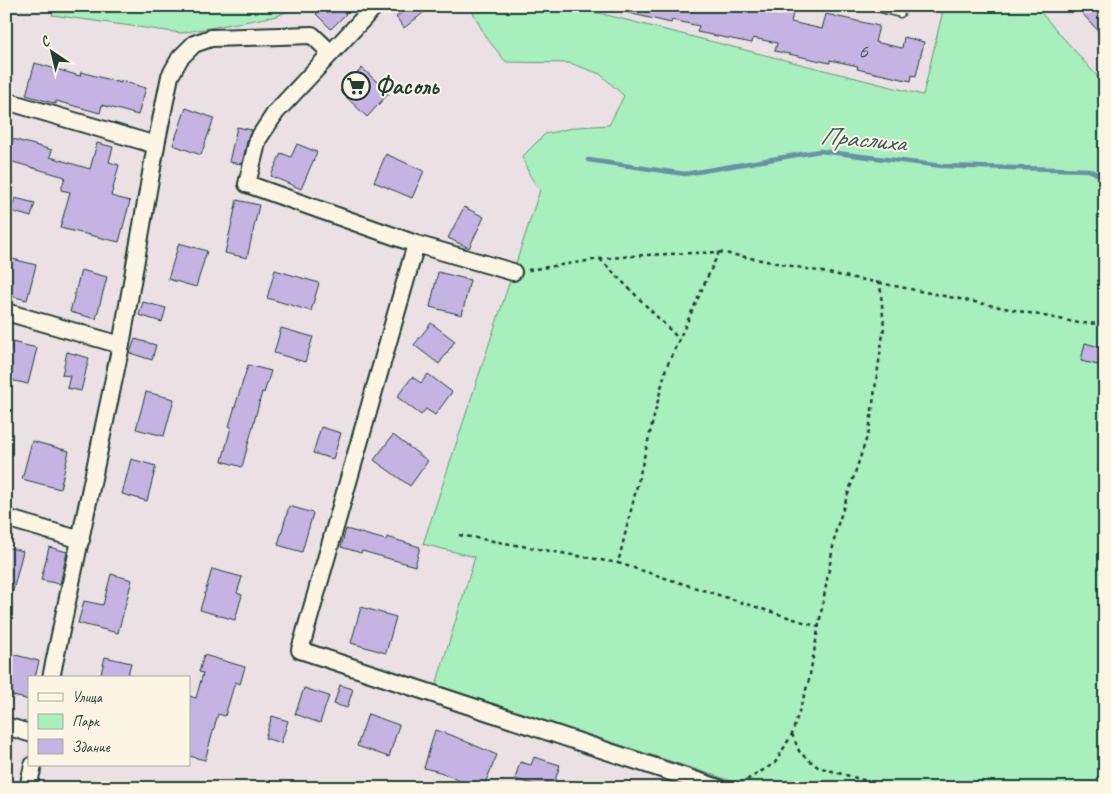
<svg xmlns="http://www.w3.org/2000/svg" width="1111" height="794" viewBox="0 0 1111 794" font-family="Caveat,sans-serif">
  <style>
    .green { fill: #a7efbc; stroke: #639678 }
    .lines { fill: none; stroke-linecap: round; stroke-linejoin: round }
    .stream { stroke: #6791a7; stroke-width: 4.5 }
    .building { fill: #c4b3e3; stroke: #1f3d34 }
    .service-casing { stroke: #1f3d34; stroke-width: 11 }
    .minor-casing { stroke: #1f3d34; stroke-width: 20 }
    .path { stroke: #1f3d34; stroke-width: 2.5; stroke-dasharray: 4 4; stroke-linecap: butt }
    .service { stroke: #fcf5e5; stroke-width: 8 }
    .minor { stroke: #fcf5e5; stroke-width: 16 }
    .labels { text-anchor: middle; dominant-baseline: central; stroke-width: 4; stroke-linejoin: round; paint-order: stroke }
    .number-label { font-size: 22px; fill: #485a60 }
    .poi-label { font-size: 25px; font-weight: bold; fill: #1f3d34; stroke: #fcf5e5; text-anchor: start }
    .water-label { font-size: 26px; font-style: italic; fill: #37595a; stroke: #fcf5e5 }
  </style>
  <rect width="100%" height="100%" fill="#ebe1e4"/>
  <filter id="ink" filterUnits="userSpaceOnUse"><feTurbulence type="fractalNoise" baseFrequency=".02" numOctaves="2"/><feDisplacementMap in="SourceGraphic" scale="10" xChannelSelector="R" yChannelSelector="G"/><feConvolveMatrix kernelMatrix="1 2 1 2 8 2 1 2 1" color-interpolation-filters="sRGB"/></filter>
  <g filter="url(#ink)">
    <path class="green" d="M54 6H300L277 16 181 33 52 15Z
      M470 6H571L923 95 944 6H1035L1105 85V788H753L436 685 475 557 423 544 540 190 530 176 522 157 545 134 577 127 609 125 624 96 600 74 570 63 506 62 485 36Z"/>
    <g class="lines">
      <path class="stream" d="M588 160 685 174 820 151 942 166 1089 170 1105 178"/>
    </g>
    <path class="building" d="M324 6H338L346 14 331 29 316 14Z
      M410 6H432L404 28 396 17Z
      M620 6H729L742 9 743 6H783L794 9 791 22 822 29 826 14 879 26 875 42 902 48 904 37 924 42 916 76 912 75 911 81 857 69 858 66 830 60V63L775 51 777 43 753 38 752 43 697 32 699 26 672 20 671 23 620 11Z
      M1076 6H1105V38L1089 21Z
      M35 63 80 76 81 72 121 83V81L146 88 138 115 102 105 100 113 56 101V104L26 95Z
      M362 68 389 93 367 117 340 91Z
      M186 108 214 118 201 155 173 145Z
      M237 127 252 130 248 137 242 164 229 162Z
      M6 137 52 150 50 157 90 169 97 143 113 147 109 162 119 165 111 196 130 201 119 242 60 228 70 192 61 190 65 177 6 160Z
      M297 144 317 152 301 189 271 176 281 153 291 157Z
      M386 154 424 171 412 198 374 182Z
      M15 198 35 203 31 217 11 211Z
      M237 200 259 205 247 258 225 253Z
      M464 207 484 217 469 248 448 238Z
      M179 243 207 251 196 287 168 279Z
      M9 258 36 265 27 300 6 295V268Z
      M81 270 107 277 96 319 70 312Z
      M275 270 319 283 311 311 267 298Z
      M438 272 470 280 462 315 430 307Z
      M143 302 166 308 162 322 139 315Z
      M431 323 455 341 439 364 414 345Z
      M281 328 313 337 305 362 274 353Z
      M135 339 156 345 152 360 130 353Z
      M12 342 37 348 28 384 6 379V366Z
      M1085 343 1103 348 1098 365 1081 361Z
      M67 352 89 358 81 391 67 388 70 376 62 375Z
      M248 365 271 371 264 393 262 392 242 467 222 461 231 427 229 426Z
      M428 374 452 392 435 415 426 409 421 415 397 397 412 377 421 383Z
      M146 392 174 399 164 436 136 429Z
      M321 427 341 433 333 459 313 453Z
      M393 435 428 461 410 486 374 460Z
      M32 441 69 451 60 489 22 479Z
      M131 459 156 466 147 501 122 494Z
      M289 506 313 513 302 552 278 545Z
      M346 529 386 540 387 537 420 547 415 566 362 551 361 553 341 547Z
      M6 547 23 551 11 599 6 598Z
      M49 547 67 552 60 584 41 580Z
      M212 569 242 577 237 593 242 595 235 620 200 610Z
      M111 574 132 580 118 633 78 623 84 601 103 605Z
      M361 607 396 617 386 653 351 643Z
      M12 654 39 661 35 678H29V700L6 694V673Z
      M204 655 245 667 240 684 235 682 225 716 218 714 205 760 189 756V696L196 698 203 673 199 672Z
      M105 657 131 663 127 678H100Z
      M340 685 353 689 347 708 334 704Z
      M304 688 329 696 320 723 295 714Z
      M368 714 399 725 389 757 357 746Z
      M272 716 288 721 281 743 265 738Z
      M435 730 451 735 497 755 483 788H475L440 772 424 768Z
      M534 757 560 765 554 784 547 782 545 788 515 779 520 762 531 765Z"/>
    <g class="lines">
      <defs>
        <path id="service" d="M874 6 900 13"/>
        <path id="minor" d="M375 6 276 112 258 139 247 184 416 244 300 650 719 788
          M6 101 156 145
          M416 244 513 272
          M6 312 121 345
          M6 518 81 540
          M51 678 121 345 156 145 170 76 180 58 194 44 211 38 312 35 331 53
          M6 726 29 733
          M28 788 33 765"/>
      </defs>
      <use href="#service" class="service-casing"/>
      <use href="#minor" class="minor-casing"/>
      <path class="path" d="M719 252 666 368 618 563 819 627
        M600 259 679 339
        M528 270 600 259 644 255 719 252 880 283
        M459 535 618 563
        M792 734 800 753 818 767 891 788
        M740 784 775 763 792 734 809 680 836 530 869 431 884 327 880 283 1079 323 1105 324"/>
      <use href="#service" class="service"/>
      <use href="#minor" class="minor"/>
    </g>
  </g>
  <defs>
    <symbol id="supermarket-ring" viewBox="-11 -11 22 22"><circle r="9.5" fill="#fcf5e5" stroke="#1f3d34" stroke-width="1.5"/><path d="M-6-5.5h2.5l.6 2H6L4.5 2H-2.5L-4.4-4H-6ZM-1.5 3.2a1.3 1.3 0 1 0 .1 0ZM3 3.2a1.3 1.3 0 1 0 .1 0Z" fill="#1f3d34"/></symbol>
  </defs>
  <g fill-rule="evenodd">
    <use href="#supermarket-ring" x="340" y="70" width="32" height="32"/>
  </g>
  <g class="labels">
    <g class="number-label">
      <text x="863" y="51">6</text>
    </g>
    <g class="poi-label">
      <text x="375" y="86">Фасоль</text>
    </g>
    <g class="water-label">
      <text transform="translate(863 139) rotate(5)">Праслиха</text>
    </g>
  </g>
  <rect width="1111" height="794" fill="none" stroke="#fcf5e5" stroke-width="25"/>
  <rect x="12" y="12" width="1086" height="769" fill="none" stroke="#1f3d34" stroke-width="2" filter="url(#ink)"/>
  <rect x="28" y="676" width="162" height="90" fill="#fcf5e5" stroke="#a4ab9e"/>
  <rect x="38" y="693" width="25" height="8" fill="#fcf5e5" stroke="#a4ab9e"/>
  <text x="72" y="702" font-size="15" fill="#1f3d34">Улица</text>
  <rect x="38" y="714" width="25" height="15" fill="#a7efbc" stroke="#a4ab9e"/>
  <text x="72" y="726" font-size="15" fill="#1f3d34">Парк</text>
  <rect x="38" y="739" width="25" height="15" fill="#c4b3e3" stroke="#a4ab9e"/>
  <text x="72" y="752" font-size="15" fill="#1f3d34">Здание</text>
  <g transform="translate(52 52) rotate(325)" stroke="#fcf5e5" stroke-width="4" paint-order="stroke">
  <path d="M0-4L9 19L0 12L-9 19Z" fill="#1f3d34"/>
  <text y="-8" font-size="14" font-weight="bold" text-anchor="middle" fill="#1f3d34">С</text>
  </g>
</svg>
